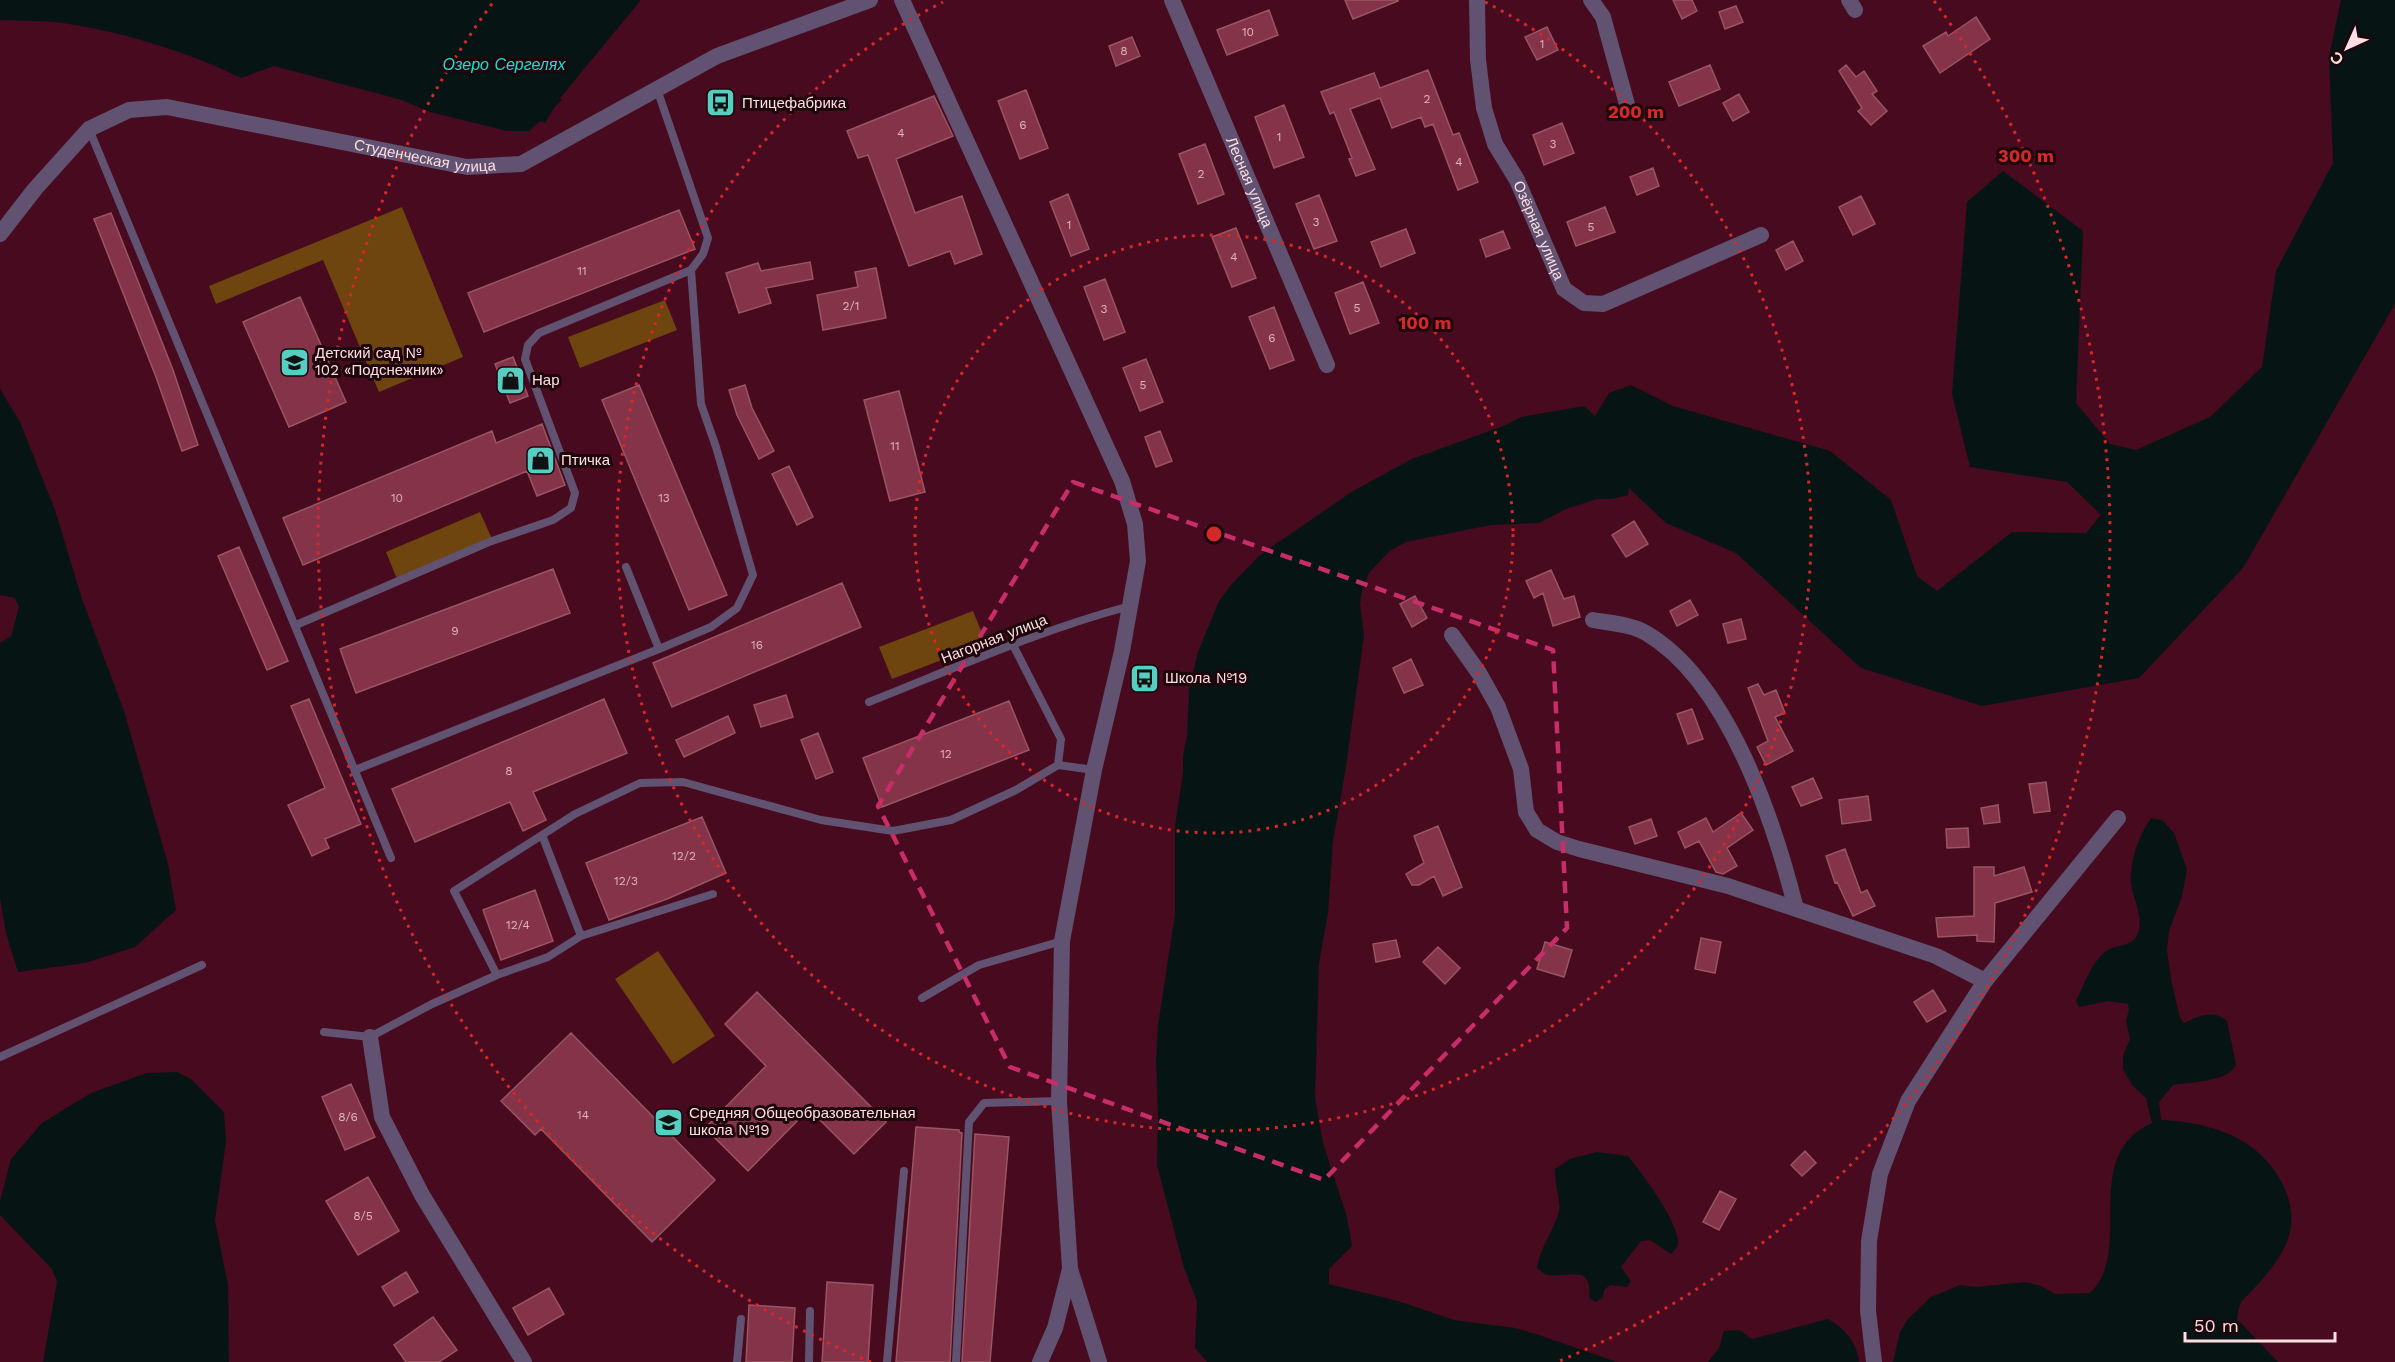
<svg xmlns="http://www.w3.org/2000/svg" width="2395" height="1362" viewBox="0 0 2395 1362" font-family="'Work Sans',sans-serif">
  <style>
    .green { fill: #6e440f }
    .water { fill: #061514 }
    .building { fill: #843348; stroke: #995564; stroke-width: 1.5 }
    .lines { fill: none; stroke-linecap: round; stroke-linejoin: round }
    .service { stroke: #605270; stroke-width: 8 }
    .minor { stroke: #605270; stroke-width: 16 }
    .tertiary { stroke: #605270; stroke-width: 16 }
    .marked { fill: none; stroke: #c82c69; stroke-width: 4.5; stroke-dasharray: 12 8; stroke-linejoin: round }
    .ring { fill: none; stroke: #d62828; stroke-width: 3; stroke-dasharray: 3 6 }
    .labels { text-anchor: middle; dominant-baseline: central; stroke-width: 6; stroke-linejoin: round; paint-order: stroke }
    .number-label { font-size: 12px; fill: #e0b3bd }
    .poi-label { font-size: 15px; fill: #ffdee4; stroke: #1e050b; text-anchor: start }
    .street-label { font-size: 15px; fill: #ffdee4; stroke: #1e050b }
    .water-label { font-size: 16px; font-style: italic; fill: #16e3d4; stroke: #1e050b }
    .centre { fill: #d62828; stroke: #1e050b; stroke-width: 3 }
    .ring-label { font-size: 18px; text-anchor: middle; font-weight: bold; fill: #d62828; stroke: #1e050b; stroke-width: 6; stroke-linejoin: round; paint-order: stroke }
  </style>
  <rect width="100%" height="100%" fill="#470a1e"/>
  <path class="green" d="M402 207 463 357 379 392 323 260 216 304 209 286Z
    M665 300 677 330 580 368 568 337Z
    M480 512 492 539 397 579 386 552Z
    M973 611 986 643 892 679 879 647Z
    M658 951 715 1036 673 1064 615 979Z"/>
  <path class="water" d="M0 0H641L560 98 562 100 554 108 545 123 540 121 529 131H507L430 112 402 100 274 66 241 78C186 51 129 34 69 24 47 20 23 21 0 20Z
    M2341 0H2395V304L2243 568 2139 678 1982 706 1861 668 1736 553 1666 523 1629 488 1628 495 1612 499H1597L1566 509 1539 523 1491 525 1406 542 1390 551 1380 561 1369 573 1362 590 1360 604 1364 635 1346 767 1333 841 1328 913 1319 963 1315 1098 1323 1143 1347 1217 1352 1246 1329 1269V1284L1398 1301 1454 1320 1515 1328 1533 1333 1617 1362H1207L1195 1348 1197 1301 1184 1268 1157 1165 1158 1114 1156 1059 1158 1025 1175 915V826L1183 773V756L1187 736 1189 689 1198 652 1219 601 1231 585 1258 557 1273 546 1353 491 1412 459 1506 425 1521 417 1584 406 1595 416 1609 393 1631 385 1673 406 1830 451 1891 500 1917 576 1937 591 2012 532 2086 533 2101 515 2067 482 1970 467 1952 394 1967 202 2003 171 2083 231 2076 403 2110 444 2136 450 2210 417 2262 367 2276 271 2333 163 2329 57Z
    M0 389 20 422 55 510 82 599 124 711 168 864 176 910 135 947 85 963 18 972 6 933 0 898V643L11 636 19 607 15 598 0 595Z
    M2151 818 2162 820 2174 833 2187 869 2182 896 2169 931 2167 951 2172 984 2180 1018 2184 1023C2197 1016 2215 1009 2227 1021L2236 1064C2230 1082 2190 1082 2173 1085L2159 1102 2161 1120C2188 1121 2220 1127 2244 1142 2275 1161 2301 1202 2288 1239 2281 1258 2265 1277 2251 1292 2247 1296 2241 1300 2240 1305 2238 1309 2238 1315 2237 1319L2278 1362H1893L1900 1332 1908 1319 1931 1297 1960 1285 1976 1287 2026 1282 2041 1286 2055 1294 2090 1293C2136 1250 2078 1157 2152 1123L2146 1098 2132 1085 2123 1069V1056L2130 1039 2126 1021 2129 1010 2128 1004 2108 1001 2079 1007 2076 1001C2084 985 2092 960 2108 950 2118 944 2133 947 2138 933 2144 917 2133 899 2131 883 2129 861 2139 836 2151 818Z
    M177 1072 191 1079 224 1112 226 1142 215 1220 228 1285 229 1362H43L57 1282 52 1269 0 1215V1201L11 1159 42 1123 91 1093 147 1073Z
    M1597 1152 1628 1156C1641 1172 1678 1221 1678 1242 1678 1247 1675 1250 1671 1254L1650 1240 1641 1241 1621 1267 1631 1281 1627 1287 1610 1285 1604 1290 1603 1297 1596 1302 1589 1298C1594 1260 1560 1281 1545 1274 1542 1273 1540 1270 1537 1268 1540 1247 1554 1231 1559 1211 1561 1202 1554 1182 1555 1169L1570 1159Z
    M1828 1319C1844 1328 1857 1342 1859 1362H1708L1719 1348 1724 1331 1739 1330 1752 1339Z"/>
  <path class="building" d="M1345 0H1398V1L1353 19Z
    M1673 0H1692L1697 11 1682 19Z
    M1736 6 1743 22 1725 29 1719 12Z
    M1269 10 1278 35 1227 55 1217 30Z
    M1976 17 1990 39 1940 73 1923 46 1946 32 1948 36Z
    M1547 27 1558 50 1537 60 1525 37Z
    M1132 37 1140 56 1116 66 1109 46Z
    M1710 65 1720 89 1679 106 1669 82Z
    M1846 65 1856 77 1864 71 1877 91 1872 94 1887 111 1871 125 1858 111 1862 108 1839 71Z
    M1428 70 1453 135 1459 133 1478 182 1458 190 1433 124 1425 127 1421 117 1392 128 1380 98 1350 109 1375 169 1356 176 1349 159 1352 158 1334 112 1330 114 1321 92 1374 73 1380 88Z
    M1026 90 1048 148 1020 159 998 101Z
    M1739 94 1749 112 1733 121 1723 103Z
    M934 96 953 136 896 159 915 213 962 196 982 254 955 264 950 251 909 266 868 155 858 158 847 131Z
    M1284 105 1304 157 1274 168 1255 117Z
    M1562 123 1574 153 1544 165 1533 135Z
    M1205 144 1224 194 1198 204 1179 154Z
    M1653 168 1659 186 1637 195 1630 177Z
    M1068 194 1089 249 1071 256 1050 202Z
    M1319 195 1337 241 1314 249 1296 204Z
    M1861 196 1875 224 1853 235 1839 207Z
    M1605 207 1615 232 1576 246 1567 222Z
    M679 210 695 249 484 332 468 293Z
    M111 213 173 370 198 445 182 451 156 377 94 219Z
    M1236 228 1256 278 1232 287 1212 237Z
    M1406 229 1415 253 1381 267 1371 242Z
    M1503 231 1510 248 1486 257 1480 240Z
    M1793 241 1803 261 1786 270 1776 250Z
    M810 262 813 279 766 288 771 303 739 313 726 273 758 263 761 271Z
    M876 268 886 318 823 330 817 295 858 287 855 272Z
    M1105 279 1125 332 1104 340 1084 287Z
    M1363 282 1379 323 1350 334 1335 293Z
    M300 297 346 402 289 427 243 322Z
    M1274 307 1294 360 1270 369 1249 317Z
    M513 357 528 396 510 403 495 364Z
    M1146 359 1163 402 1140 411 1123 368Z
    M639 385 727 595 689 610 602 400Z
    M745 385 752 408 774 451 759 459 737 415 729 390Z
    M899 391 925 492 890 501 864 400Z
    M542 424 565 485 537 496 527 471 303 565 283 518 492 431 496 443Z
    M1160 431 1172 461 1156 467 1145 437Z
    M789 466 813 517 797 525 772 474Z
    M1634 521 1648 544 1626 557 1612 535Z
    M239 547 288 661 267 670 218 556Z
    M553 569 570 613 356 693 340 649Z
    M1551 570 1564 599 1574 596 1580 617 1553 626 1543 593 1534 598 1526 581Z
    M842 583 861 627 672 707 653 663Z
    M1415 596 1427 618 1412 627 1400 604Z
    M1690 600 1698 615 1677 626 1670 611Z
    M1741 619 1746 639 1728 643 1723 624Z
    M1411 659 1423 685 1404 693 1393 668Z
    M1758 684 1764 695 1776 690 1785 713 1775 717 1793 751 1766 765 1757 747 1768 741 1748 688Z
    M786 695 793 717 761 727 754 705Z
    M309 699 361 824 325 839 329 848 312 856 288 805 325 788 291 706Z
    M604 699 627 753 533 792 546 820 523 831 510 802 415 842 392 789Z
    M1009 701 1029 750 882 807 863 758Z
    M1692 709 1703 739 1688 744 1677 714Z
    M728 716 735 733 684 757 676 740Z
    M818 733 833 772 816 779 801 740Z
    M1813 778 1822 798 1801 806 1792 787Z
    M2046 782 2050 811 2034 813 2029 784Z
    M1868 796 1871 820 1842 824 1839 800Z
    M1998 805 2000 822 1984 824 1981 808Z
    M1741 813 1753 830 1727 848 1737 866 1723 874 1716 872 1699 841 1685 848 1678 832 1706 818 1713 832Z
    M702 817 726 873 667 899 609 920 586 863Z
    M1651 819 1657 836 1635 844 1629 827Z
    M1438 826 1462 887 1443 896 1434 876 1419 885H1412L1406 874 1424 863 1414 836Z
    M1968 828 1969 847 1947 848 1946 829Z
    M1845 849 1861 893 1867 890 1875 906 1853 916 1837 882 1835 883 1826 856Z
    M1974 867H1994V876L2024 867 2032 892 1995 903 1994 942 1977 941V935L1938 937 1936 918 1974 916Z
    M535 890 553 941 501 960 483 910Z
    M1701 938 1721 942 1715 973 1695 969Z
    M1396 940 1400 957 1376 962 1373 944Z
    M1545 942 1572 950 1564 977 1537 969Z
    M1438 947 1460 968 1445 984 1423 962Z
    M1933 990 1946 1011 1927 1022 1914 1002Z
    M757 992 886 1122 854 1154 809 1109 748 1171 705 1128 766 1066 725 1024Z
    M571 1033 715 1180 652 1242 541 1129 535 1135 501 1101Z
    M351 1084 375 1137 345 1150 322 1097Z
    M916 1127 959 1130V1132L962 1133 950 1362H896Z
    M975 1134 1009 1137 990 1362H962Z
    M1805 1151 1816 1163 1802 1176 1791 1165Z
    M368 1177 399 1231 358 1255 326 1201Z
    M1720 1191 1736 1199 1719 1230 1703 1222Z
    M406 1272 418 1292 394 1306 382 1287Z
    M827 1282 873 1285 868 1362H822Z
    M549 1288 564 1314 528 1335 513 1308Z
    M749 1305 795 1308 792 1362H746Z
    M433 1317 457 1350 439 1362H406L394 1345Z"/>
  <g class="lines">
    <path class="service" d="M89 129 391 858
      M296 625 489 542 553 520 571 508 575 493 525 359 528 345 539 333 691 270 703 254 708 238 657 89
      M1013 645 1061 739 1058 765
      M659 649 711 627 737 608 753 575 716 447 701 404 691 270
      M869 702C955 668 1040 630 1130 606
      M355 770 659 649 626 567
      M581 936 713 894
      M497 975 548 957 581 936 542 835
      M922 998 979 965 1062 941
      M324 1032 370 1037 432 1004 497 975 454 891 575 814 640 783 683 782 821 820 893 831 951 820 1016 790 1058 765 1094 770
      M0 1057 202 965
      M737 1362 741 1319
      M809 1362 810 1311
      M887 1362 904 1171
      M956 1362 969 1122 984 1103 1059 1101"/>
    <g class="minor">
      <path id="s1" d="M1172 0 1327 365"/>
      <path id="s2" d="M1477 0 1478 60 1484 108 1495 144 1517 180 1564 289 1584 303 1603 304 1761 235"/>
      <path d="M1591 0 1603 17 1628 108"/>
      <path d="M1849 0 1855 10"/>
      <path d="M1593 620C1609 623 1631 624 1646 633 1728 681 1774 821 1796 909"/>
      <path d="M1452 635 1479 673 1498 707 1521 769 1526 812 1537 830 1557 842 1579 849 1728 886 1936 956 1985 981"/>
      <path d="M370 1037 382 1117 422 1195 524 1362"/>
      <path d="M1070 1269 1099 1362"/>
      <path d="M1874 1362 1868 1311 1869 1241 1880 1174 1908 1101 1985 981 2118 818"/>
    </g>
    <g class="tertiary">
      <path d="M902 0 1122 481 1135 524 1138 561 1122 651 1094 770 1062 941 1059 1101 1070 1269 1055 1328 1040 1362"/>
      <path id="s3" d="M0 234 35 189 89 129 129 110 167 107 467 167 521 164 717 56 870 0"/>
    </g>
  </g>
  <path class="marked" d="M1073 482 1553 650 1567 928 1324 1180 1010 1067 878 806Z"/>
  <g class="ring">
    <circle cx="1214" cy="534" r="299"/>
    <path d="M1485 2A597 597 0 1 1 943 2"/>
    <path d="M871 1362A896 896 0 0 1 494 1M1934 1A896 896 0 0 1 1557 1362"/>
  </g>
  <defs>
    <symbol id="bus-square" viewBox="-11 -11 22 22"><rect x="-9" y="-9" width="18" height="18" rx="4" fill="#57cec2" stroke="#1e050b"/><path d="M-5-6H5V4H4V6H2V4H-2V6H-4V4H-5ZM-3.5-4V0h7V-4ZM-3.5 1.2v1.5H-2V1.2ZM2 1.2v1.5H3.5V1.2Z" fill="#111"/></symbol>
    <symbol id="school-square" viewBox="-11 -11 22 22"><rect x="-9" y="-9" width="18" height="18" rx="4" fill="#57cec2" stroke="#1e050b"/><path d="M0-5L7-2L0 1L-7-2ZM-4 1L0 2.5L4 1V4Q0 6-4 4Z" fill="#111"/></symbol>
    <symbol id="shop-square" viewBox="-11 -11 22 22"><rect x="-9" y="-9" width="18" height="18" rx="4" fill="#57cec2" stroke="#1e050b"/><path d="M-5-2.5h2.3a2.7 3.5 0 0 1 5.4 0H5L5.5 6h-11ZM-1.5-2.5h3a1.5 2.3 0 0 0-3 0Z" fill="#111"/></symbol>
  </defs>
  <g fill-rule="evenodd">
    <use href="#bus-square" x="704" y="86" width="33" height="33"/>
    <use href="#school-square" x="278" y="346" width="33" height="33"/>
    <use href="#shop-square" x="494" y="364" width="33" height="33"/>
    <use href="#shop-square" x="524" y="444" width="33" height="33"/>
    <use href="#bus-square" x="1128" y="662" width="33" height="33"/>
    <use href="#school-square" x="652" y="1106" width="33" height="33"/>
  </g>
  <g class="labels">
    <g class="number-label">
      <text x="1248" y="32">10</text>
      <text x="1542" y="44">1</text>
      <text x="1124" y="51">8</text>
      <text x="1427" y="99">2</text>
      <text x="1023" y="125">6</text>
      <text x="901" y="133">4</text>
      <text x="1279" y="137">1</text>
      <text x="1553" y="144">3</text>
      <text x="1459" y="162">4</text>
      <text x="1201" y="174">2</text>
      <text x="1316" y="222">3</text>
      <text x="1069" y="225">1</text>
      <text x="1591" y="227">5</text>
      <text x="1234" y="257">4</text>
      <text x="582" y="271">11</text>
      <text x="851" y="306">2/1</text>
      <text x="1357" y="308">5</text>
      <text x="1104" y="309">3</text>
      <text x="1272" y="338">6</text>
      <text x="1143" y="385">5</text>
      <text x="895" y="446">11</text>
      <text x="397" y="498">10</text>
      <text x="664" y="498">13</text>
      <text x="455" y="631">9</text>
      <text x="757" y="645">16</text>
      <text x="946" y="754">12</text>
      <text x="509" y="771">8</text>
      <text x="684" y="856">12/2</text>
      <text x="626" y="881">12/3</text>
      <text x="518" y="925">12/4</text>
      <text x="583" y="1115">14</text>
      <text x="348" y="1117">8/6</text>
      <text x="363" y="1216">8/5</text>
    </g>
    <g class="poi-label">
      <text x="742" y="103">Птицефабрика</text>
      <text x="315" y="353">Детский сад №<tspan x="315" dy="17">102 «Подснежник»</tspan></text>
      <text x="532" y="380">Нар</text>
      <text x="561" y="460">Птичка</text>
      <text x="1165" y="678">Школа №19</text>
      <text x="689" y="1113">Средняя Общеобразовательная<tspan x="689" dy="17">школа №19</tspan></text>
    </g>
    <g class="street-label">
      <text stroke="none"><textPath href="#s3" startOffset="483">Студенческая улица</textPath></text>
      <text stroke="none"><textPath href="#s1" startOffset="198">Лесная улица</textPath></text>
      <text stroke="none"><textPath href="#s2" startOffset="243">Озёрная улица</textPath></text>
      <text transform="translate(994 639) rotate(-21)">Нагорная улица</text>
    </g>
    <g class="water-label">
      <text x="504" y="64">Озеро Сергелях</text>
    </g>
  </g>
  <circle cx="1214" cy="534" r="9" class="centre"/>
  <g class="ring-label">
    <text x="1636" y="118">200 m</text>
    <text x="2026" y="162">300 m</text>
    <text x="1425" y="329">100 m</text>
  </g>
  <g transform="translate(2347 48) rotate(225)" stroke="#1e050b" stroke-width="4.5" paint-order="stroke">
  <path d="M0-4.5L10 22L0 15L-10 22Z" fill="#ffdee4"/>
  <text y="-9" font-size="16" font-weight="bold" text-anchor="middle" fill="#ffdee4">С</text>
  </g>
  <path d="M2185 1332v9h150v-9" fill="none" stroke="#ffdee4" stroke-width="3"/>
  <text x="2194" y="1332" font-size="18" fill="#ffdee4" stroke="#1e050b" stroke-width="4.5" paint-order="stroke">50 m</text>
</svg>
